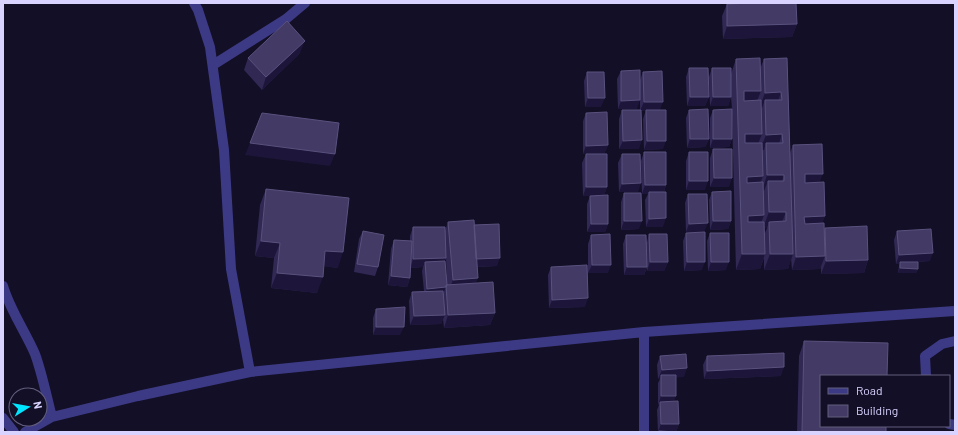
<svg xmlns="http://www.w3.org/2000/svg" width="958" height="435" viewBox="0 0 958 435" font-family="Barlow,sans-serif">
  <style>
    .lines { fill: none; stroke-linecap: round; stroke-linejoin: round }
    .minor { stroke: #3d3a85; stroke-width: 10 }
    .wall { fill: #312854; fill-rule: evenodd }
    .shaded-wall { fill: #1d163a }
    .building { fill: #433a66; stroke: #5a527e }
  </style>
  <rect width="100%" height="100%" fill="#130f26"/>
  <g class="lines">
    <path class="minor" d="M194 3 198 10 210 47 224 150 231 269 250 372
      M213 65 286 19 305 3
      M3 286C10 310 25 331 35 354 42 373 47 398 52 417
      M644 332V432
      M926 376 925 356 942 344 955 341
      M3 418 14 432
      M949 424 955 425
      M25 432 52 417 138 396 250 372 644 332 955 311"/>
  </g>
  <path class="wall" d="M727 4 797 24 792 37 723 39 722 16Z
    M300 53 262 90 244 70 248 58Z
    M787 58 790 153 793 145 820 182 825 216 822 223 824 230 825 228 868 260 864 273 821 274V267L820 269 792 270 791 258 788 269 764 270V258L760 269 736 270 732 116V139L729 147 710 148V118L713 110 732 109 731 97 728 106H710L709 77 712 68 731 74 736 59 760 69 764 59ZM764 228H767L765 233Z
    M689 68 709 97 705 106H687L686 77Z
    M621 71 637 109H618L617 79Z
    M587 72 601 107H585L584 81Z
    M643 72 660 110 663 149 644 150 643 119 646 110 641 111 639 149H619V119L622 110H640V80Z
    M689 110 709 139 705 147 687 148 686 118Z
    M586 113 608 145 604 154H583V121Z
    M713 149 729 187H710V158Z
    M644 152 666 185 664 192 663 227H646L645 200 648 194H642L641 161Z
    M689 152 705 190H686V161Z
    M586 154 607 187 604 195 608 224 605 232H587V204L590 196H583L582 163Z
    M622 154 638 192H619L618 163Z
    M266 189 338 268 324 266 317 293 271 288 274 258 255 256 260 205Z
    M712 192 731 221 728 229 710 230 709 200Z
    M624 193 639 229 621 230V202Z
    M688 194 704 232H686L685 203Z
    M448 222 474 226 497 266 477 267 476 283 495 313 490 325 444 328 443 319 441 324 410 325 409 301 412 292 424 291 422 271 423 267 411 268 410 278 407 287 388 285 391 249 394 240 410 241V236L413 227 445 231ZM446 258 447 285 445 261Z
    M363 231 378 267 375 276 354 272 359 239Z
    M897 231 930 261 917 262 918 269 916 273H898L899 266 900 263 896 264 894 240Z
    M686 233 702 270 684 271 683 241Z
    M710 233 726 270 708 271 707 241Z
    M649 234 668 262 664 271H647V268L644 275H624L623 244 626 235 647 242Z
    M591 235 608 273H588V244Z
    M551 267 585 307 549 308 548 275Z
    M376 309 400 335H373V318Z
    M804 341 886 432H797L799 356Z
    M660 356 684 377H676L674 401 679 424 676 432H658L657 410 659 405H658V383L660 379H658L657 365Z
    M707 356 781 376 704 379 703 365Z"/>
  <path class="shaded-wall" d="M797 24 792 37 723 39 727 26Z
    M305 41 300 53 262 90 266 77Z
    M744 91H761L755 106 738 107Z
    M781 92 776 108 765 100 762 108H759L765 93Z
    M690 97H709L705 106H687Z
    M713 97H731L728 106H710Z
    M588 98H605L601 107H585Z
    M640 100 637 109H618L621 101Z
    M644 102H663L660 110 640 111Z
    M745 134H762L756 149 739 150Z
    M782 134 777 150 766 143 764 150H760L766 135Z
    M690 139H709L705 147 687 148Z
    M713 139H732L729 147 710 148Z
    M642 140 639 149H619L623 141Z
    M647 141H666L663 149 644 150Z
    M250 143 335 154 330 166 245 155Z
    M608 145 604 154H583L586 146Z
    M805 174H823L818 186 800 187Z
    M767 175H784L779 190 768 181 764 191H762Z
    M763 176 757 192H741L747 177Z
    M714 178H732L729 187H710Z
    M689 181H708L705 190H686Z
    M641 183 638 192H619L622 184Z
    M645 185H666L663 194 649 192 648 194H642Z
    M586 187H607L604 196H583Z
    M769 212H786L780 227 769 222 767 228H763Z
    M764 215 758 231H742L748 216Z
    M825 216 820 228 800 229 804 217Z
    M666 218 663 227H646L649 219Z
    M624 221H642L639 229 621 230Z
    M713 221H731L728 229 710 230Z
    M708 223 704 232H686L689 224Z
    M591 224H608L605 232H587Z
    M261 241 280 243 274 258 255 256Z
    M325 251 343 252 338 268 320 266Z
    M933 253 930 261 900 263V262V263L896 264 899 255Z
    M742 254H765L760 269 736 270Z
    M770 254H793L788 269 764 270Z
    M825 256 820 269 792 270 796 257Z
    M446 258 442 267 425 262 423 267 410 268 413 259Z
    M500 258 497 266 473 267 476 259Z
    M868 260 864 273 821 274 826 261Z
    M650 262H668L664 271H647Z
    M687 262H705L702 270 684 271Z
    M711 262H729L726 270 708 271Z
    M592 265H611L608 273H588Z
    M627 267H647L644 275H624Z
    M900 268 918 269 916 273H898Z
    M277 273 323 277 317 293 271 288Z
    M391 276 410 278 407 287 388 285Z
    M478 278 473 290 448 292 453 280Z
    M446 287 442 296 424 297 427 289Z
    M588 298 585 307 549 308 552 300Z
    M495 313 490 325 444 328 448 315Z
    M445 315 441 324 410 325 414 316Z
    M376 327H404L400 335H373Z
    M784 367 781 376 704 379 707 371Z
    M687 368 684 377 661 379V375L660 379H658L662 370Z
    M661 396H676L673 405 660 402 659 405H658Z
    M661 424H679L676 432 659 431 658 432Z"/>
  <path class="building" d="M753 3H796L797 24 727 26V4Z
    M287 21 305 41 266 77 248 58Z
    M760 58 761 91H744V101L761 100 762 134H745V143H762L763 176 747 177V183L763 182 764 215 748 216V222H764L765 254H742L736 59Z
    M787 58 793 254H770L769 222 786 221V212H769L768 181H784V175H767L766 143H783L782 134 766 135 765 100H782L781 92 765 93 764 59Z
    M689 68H708L709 97H690Z
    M712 68H731V97H713Z
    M640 70V100L621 101V71Z
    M662 71 663 102H644L643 72Z
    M587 72H604L605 98H588Z
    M708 109 709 139H690L689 110Z
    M732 109V139H713V110Z
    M622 110H641L642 140 623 141Z
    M646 110H666V141H647Z
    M607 112 608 145 586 146V113Z
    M262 113 339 123 335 154 250 143Z
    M822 144 823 174H805V183L824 182 825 216 804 217 805 224 824 223 825 256 796 257 793 145Z
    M713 149H732V178H714Z
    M644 152H666V185H645Z
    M689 152H708V181H689Z
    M586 154H607V187H586Z
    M622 154H640L641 183 622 184Z
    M266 189 349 198 343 252 325 251 323 277 277 273 280 243 261 241Z
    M731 191V221H713L712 192Z
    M649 192H666V218L649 219Z
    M624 193H641L642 221H624Z
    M688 194H707L708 223 689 224Z
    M608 195V224H591L590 196Z
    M474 220 478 278 453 280 448 222Z
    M499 224 500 258 476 259 474 225Z
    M867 226 868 260 826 261 825 228Z
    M413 227H445L446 258 413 259Z
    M931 229 933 253 899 255 897 231Z
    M363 231 384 235 378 267 357 264Z
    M705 232V262H687L686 233Z
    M710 233H729V262H711Z
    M610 234 611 265H592L591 235Z
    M649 234H667L668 262H650Z
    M626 235H646L647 267H627Z
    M394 240 412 241 410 278 391 276Z
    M445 261 447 285 446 287 427 289 425 262Z
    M900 262H918V269L900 268Z
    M587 265 588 298 552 300 551 267Z
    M493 282 495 313 448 315 446 285Z
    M443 291 445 315 414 316 412 292Z
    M405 307 404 327H376V309Z
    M804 341 888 343 887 376H821V426H886V432H802Z
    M784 353V367L707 371V356Z
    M686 354 687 368 662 370 660 356Z
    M661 375H676V396H661Z
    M678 401 679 424H661L660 402Z
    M659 431 676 432H659Z"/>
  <rect width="958" height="435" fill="none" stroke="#d9d4ff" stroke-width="8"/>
  <rect x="820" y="375" width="130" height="52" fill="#130f26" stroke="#625e7d"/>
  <rect x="828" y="388" width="20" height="6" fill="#3d3a85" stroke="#625e7d"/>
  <text x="856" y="395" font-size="12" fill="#d9d4ff">Road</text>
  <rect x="828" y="405" width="20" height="12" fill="#433a66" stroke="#625e7d"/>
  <text x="856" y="415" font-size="12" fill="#d9d4ff">Building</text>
  <g transform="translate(28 407) rotate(79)"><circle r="19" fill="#130f26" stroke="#625e7d"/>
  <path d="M0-3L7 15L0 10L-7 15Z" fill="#00e5ff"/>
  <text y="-6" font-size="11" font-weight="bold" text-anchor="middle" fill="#d9d4ff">N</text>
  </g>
</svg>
